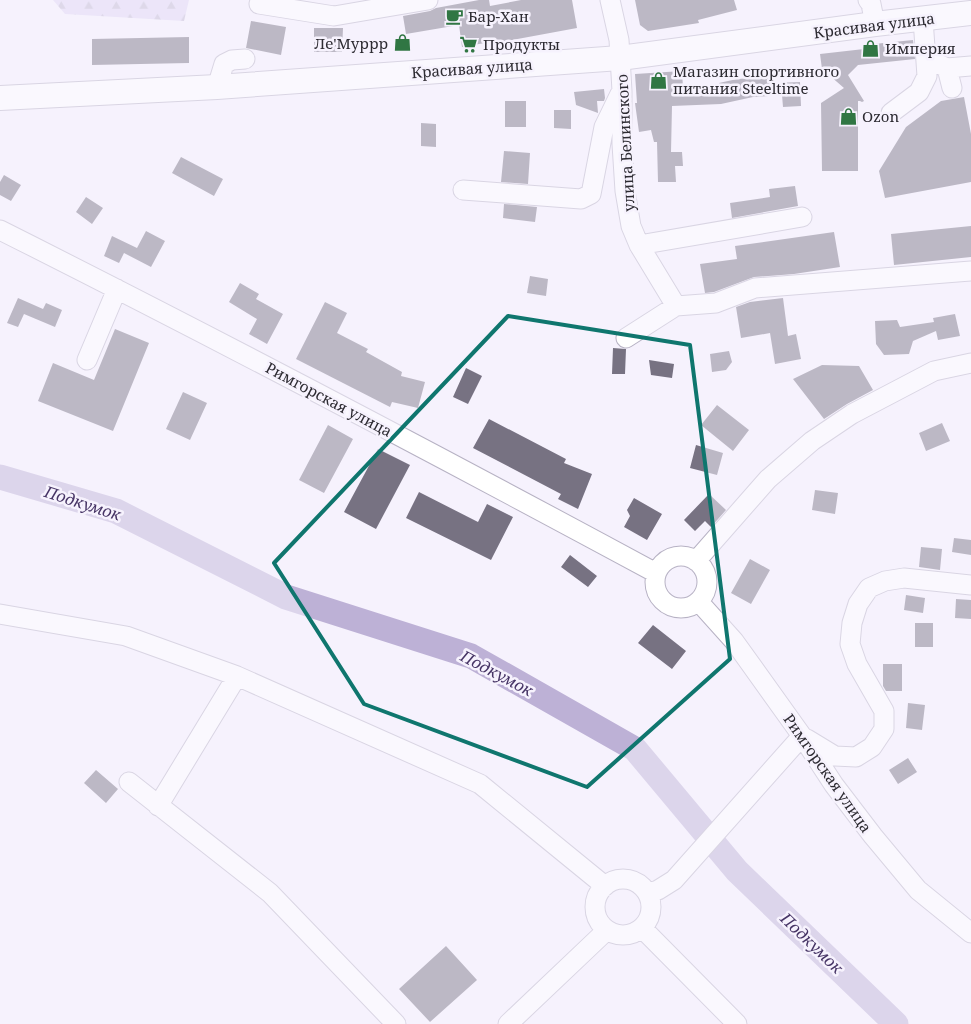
<svg xmlns="http://www.w3.org/2000/svg" width="971" height="1024" viewBox="0 0 971 1024" font-family="'Noto Serif',serif">
  <style>
    .forest { fill: url(#forest-firs) }
    .lines { fill: none; stroke-linecap: round; stroke-linejoin: round }
    .river { stroke: #bdb1d6; stroke-width: 25 }
    .building { fill: #777282 }
    .minor-casing { stroke: #b7b2c4; stroke-width: 21 }
    .major-casing { stroke: #b7b2c4; stroke-width: 26 }
    .minor { stroke: #fff; stroke-width: 19 }
    .major { stroke: #fff; stroke-width: 24 }
    .marked { fill: none; stroke: #0f766e; stroke-width: 4; stroke-linejoin: round }
    .labels { text-anchor: middle; dominant-baseline: central; stroke-width: 5; stroke-linejoin: round; paint-order: stroke }
    .poi-label { font-size: 15px; fill: #2d2b32; stroke: #f6f2fd; text-anchor: start }
    .street-label { font-size: 15px; fill: #2d2b32; stroke: #f6f2fd }
    .water-label { font-size: 16px; font-style: italic; fill: #473566; stroke: #f6f2fd }
  </style>
  <defs>
    <pattern id="forest-firs" width="22" height="20" patternUnits="userSpaceOnUse" patternTransform="scale(1.25)"><rect width="22" height="20" fill="#dfd6f3"/><path d="M5 1l3.5 6h-7zM16 11l3.5 6h-7z" fill="#c0b8d1"/></pattern>
  </defs>
  <rect width="100%" height="100%" fill="#f6f2fd"/>
  <path class="forest" d="M53 0H189L184 21 65 14Z"/>
  <g class="lines">
    <path class="river" d="M0 477 116 511 286 597 471 656 635 749 737 871 896 1024"/>
  </g>
  <path class="building" d="M479 0H489L490 6 521 0H572L577 28 496 43V41L462 47 459 25 406 34 403 16 430 11 436 8Z
    M635 0H734L737 10 698 20 699 23 648 31 640 25Z
    M251 21 286 27 281 55 246 48Z
    M314 28H343L342 52H314Z
    M189 37V63L92 65V39Z
    M913 40 915 59 858 65 848 75 864 101 862 102 860 101H858V171H822L821 103 844 88 822 69 820 54 864 49V45Z
    M682 71 683 88 719 86V83L737 79 774 77V83L800 82 801 106 783 107 782 95 753 97 721 104 672 106 671 152H682L683 166H675L676 182H658L657 142H654L651 130 639 132 635 103H637L635 74Z
    M604 89 605 98 604 101H597L598 113 576 105 574 92Z
    M964 97 971 134V182L885 198 879 171 906 127 941 101Z
    M505 101H526V127H505Z
    M554 110H571V129L554 128Z
    M421 123 436 124V147L421 146Z
    M504 151 530 153 528 184 501 182Z
    M181 157 223 179 214 196 172 173Z
    M4 175 21 185 11 201 0 195V182Z
    M795 186 798 206 732 218 730 203 770 197 769 189Z
    M86 197 103 208 92 224 76 212Z
    M504 204 537 207 535 222 503 218Z
    M971 226V257L894 265 891 234Z
    M146 231 165 241 151 267 124 253 119 263 104 256 112 236 137 248Z
    M834 232 840 267 794 274 754 277 714 292 705 293 700 264 737 259 735 246Z
    M530 276 548 279 546 296 527 293Z
    M240 283 259 294 256 299 283 314 267 344 249 334 257 319 229 302Z
    M18 298 43 309 46 303 62 310 55 327 24 314 18 327 7 323Z
    M783 298 788 336 796 334 801 359 775 364 770 333 741 338 736 307 750 302Z
    M325 302 347 313 337 333 368 349 366 352 402 372 401 376 425 382 418 408 392 402 390 407 296 359Z
    M955 314 960 336 938 340 936 331 913 341 909 354 884 355 876 344 875 321 897 320 900 327 934 322 933 318Z
    M115 329 149 343 113 431 38 401 53 363 94 380Z
    M613 348 626 349 625 374H612Z
    M729 351 732 362 726 370 712 372 710 354Z
    M649 360 674 364 672 378 651 375Z
    M822 365 859 366 873 390 847 404 824 419 793 379Z
    M466 368 482 376 468 404 453 397Z
    M183 392 207 403 190 440 166 429Z
    M717 405 749 430 733 451 701 425Z
    M489 419 566 459 564 463 592 474 578 509 558 499 561 494 473 448Z
    M942 423 950 441 926 451 919 433Z
    M328 425 353 439 324 493 299 480Z
    M696 445 723 453 717 475 690 468Z
    M378 449 410 465 376 529 344 512Z
    M815 490 838 493 835 514 812 510Z
    M419 492 478 522 487 504 513 517 491 560 406 518Z
    M709 494 726 510 711 527 705 521 695 531 684 520Z
    M634 498 662 514 647 540 624 527 630 516 627 510Z
    M954 538 971 540V555L952 552Z
    M921 547 942 549 940 570 919 567Z
    M570 555 597 576 588 587 561 567Z
    M750 559 770 570 751 604 731 593Z
    M906 595 925 598 923 613 904 610Z
    M956 599 971 600V619L955 618Z
    M915 623H933V647H915Z
    M653 625 686 651 672 669 638 643Z
    M883 664H902V691H886L883 686Z
    M908 703 925 705 922 730 906 728Z
    M908 758 917 772 898 784 889 770Z
    M96 770 118 789 106 803 84 783Z
    M446 946 477 980 430 1022 399 989Z"/>
  <g class="lines">
    <defs>
      <path id="minor" d="M610 0 619 40 622 91V144L625 191 631 226 639 245 676 306
        M868 0 871 4 875 24
        M259 4 334 16 428 0
        M926 58 947 68 952 88
        M947 68 971 66
        M217 87 224 64 232 60 245 59
        M891 113 919 92 927 76 923 19
        M463 190 581 199 591 194 604 127 620 94
        M0 230C221 341 439 456 656 573
        M639 245 802 217
        M626 338 676 306 716 303 755 288 971 271
        M87 360 117 289
        M655 582a26 26 0 1 1 52 0a26 26 0 1 1-52 0Z
        M696 561 768 479 812 441 852 414 934 371 971 363
        M699 602 734 641 802 736 834 785 873 836 918 890 971 933
        M0 614 126 636 237 676 480 784 605 886
        M807 739 835 756 856 757 872 747 884 729V711L857 664 850 644 852 623 858 604 869 588 885 581 904 578 971 585
        M129 782 270 893 396 1024
        M158 806 237 676
        M595 907a28 28 0 1 1 56 0a28 28 0 1 1-56 0Z
        M648 893 658 890 674 880 802 736
        M642 928 737 1024
        M508 1024 607 930"/>
      <path id="major" d="M0 98 217 87 620 58 875 24 971 13"/>
    </defs>
    <use href="#minor" class="minor-casing"/>
    <use href="#major" class="major-casing"/>
    <use href="#minor" class="minor"/>
    <use href="#major" class="major"/>
  </g>
  <path d="M0 0H971V1024H0ZM508 316 690 345 730 659 587 787 364 704 274 563Z" fill="#f6f2fd" fill-opacity=".55" fill-rule="evenodd"/>
  <path class="marked" d="M508 316 690 345 730 659 587 787 364 704 274 563Z"/>
  <defs>
    <symbol id="cafe-bare" viewBox="-9 -9 18 18"><path d="M-5.5-4.5H6V0H3Q3 3.5 0 3.5H-2.5Q-5.5 3.5-5.5 0ZM3-3.2v2h1.7v-2ZM-6 4.5H4V6H-6Z" fill="#307643" stroke="#f6f2fd" stroke-width="2.5" paint-order="stroke"/></symbol>
    <symbol id="shop-bare" viewBox="-9 -9 18 18"><path d="M-5-2.5h2.3a2.7 3.5 0 0 1 5.4 0H5L5.5 6h-11ZM-1.5-2.5h3a1.5 2.3 0 0 0-3 0Z" fill="#307643" stroke="#f6f2fd" stroke-width="2.5" paint-order="stroke"/></symbol>
    <symbol id="supermarket-bare" viewBox="-9 -9 18 18"><path d="M-6-5.5h2.5l.6 2H6L4.5 2H-2.5L-4.4-4H-6ZM-1.5 3.2a1.3 1.3 0 1 0 .1 0ZM3 3.2a1.3 1.3 0 1 0 .1 0Z" fill="#307643" stroke="#f6f2fd" stroke-width="2.5" paint-order="stroke"/></symbol>
  </defs>
  <g fill-rule="evenodd">
    <use href="#cafe-bare" x="442" y="4" width="25" height="25"/>
    <use href="#shop-bare" x="390" y="30" width="25" height="25"/>
    <use href="#supermarket-bare" x="456" y="32" width="25" height="25"/>
    <use href="#shop-bare" x="858" y="36" width="25" height="25"/>
    <use href="#shop-bare" x="646" y="68" width="25" height="25"/>
    <use href="#shop-bare" x="836" y="104" width="25" height="25"/>
  </g>
  <g class="labels">
    <g class="poi-label">
      <text x="468" y="16">Бар-Хан</text>
      <text x="388" y="43" text-anchor="end">Ле'Муррр</text>
      <text x="483" y="44">Продукты</text>
      <text x="885" y="48">Империя</text>
      <text x="673" y="71">Магазин спортивного<tspan x="673" dy="17">питания Steeltime</tspan></text>
      <text x="862" y="116">Ozon</text>
    </g>
    <g class="street-label">
      <text transform="translate(874 25) rotate(-7)">Красивая улица</text>
      <text transform="translate(472 68) rotate(-4)">Красивая улица</text>
      <text transform="translate(625 143) rotate(-93)">улица Белинского</text>
      <text transform="translate(329 399) rotate(28)">Римгорская улица</text>
      <text transform="translate(828 773) rotate(55)">Римгорская улица</text>
    </g>
    <g class="water-label">
      <text transform="translate(83 503) rotate(18)">Подкумок</text>
      <text transform="translate(497 673) rotate(28)">Подкумок</text>
      <text transform="translate(812 943) rotate(44)">Подкумок</text>
    </g>
  </g>
</svg>
